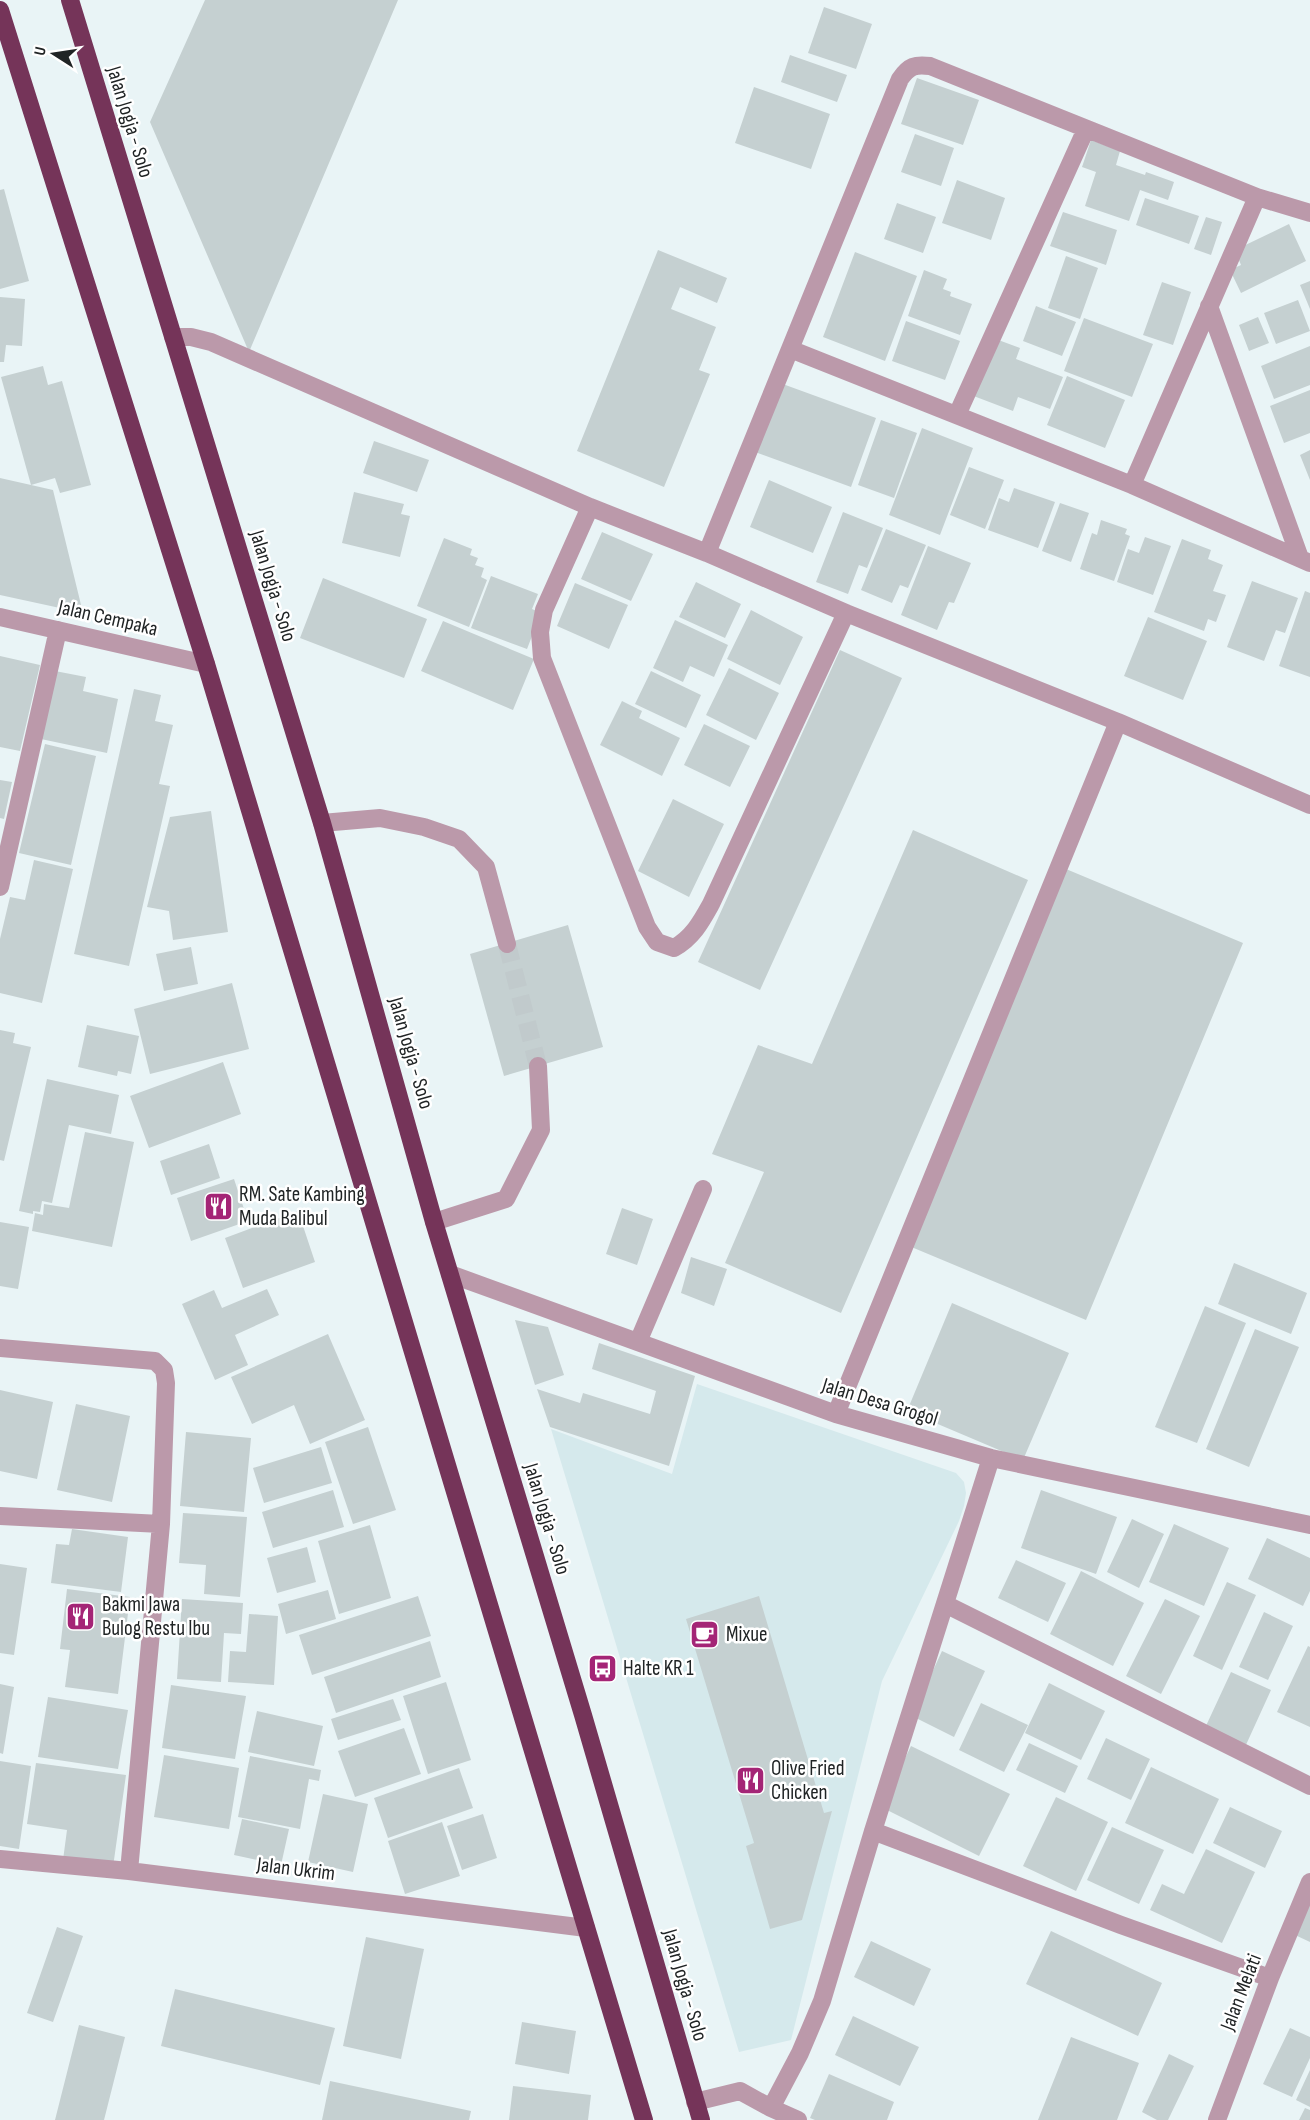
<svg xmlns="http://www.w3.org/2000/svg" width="1310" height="2120" viewBox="0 0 1310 2120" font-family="'Sofia Sans Condensed',sans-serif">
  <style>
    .built { fill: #d5e9ec }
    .building { fill: #c5d0d1 }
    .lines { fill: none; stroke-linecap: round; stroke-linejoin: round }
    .minor-tunnel { stroke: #c1cacc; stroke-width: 18; stroke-dasharray: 18 9; stroke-linecap: butt }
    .minor { stroke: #b9a; stroke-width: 18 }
    .highway { stroke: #753459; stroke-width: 18 }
    .labels { text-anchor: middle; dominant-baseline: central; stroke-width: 5; stroke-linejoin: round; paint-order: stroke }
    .street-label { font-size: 21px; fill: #202425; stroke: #fff }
    .poi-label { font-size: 21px; fill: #202425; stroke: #fff; text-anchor: start }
  </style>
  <rect width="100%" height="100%" fill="#e9f4f6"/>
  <path class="built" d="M697 1384 956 1473 964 1482 966 1493 964 1506 959 1521 882 1681 791 2040 739 2052 551 1429 672 1474Z"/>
  <path class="building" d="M205 0H398L249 352 150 122Z
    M824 7 872 24 856 69 808 53Z
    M790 55 847 75 837 102 781 82Z
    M917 78 979 100 963 145 901 124Z
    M754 87 830 114 811 169 735 143Z
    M915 134 954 148 941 186 901 172Z
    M1091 140 1120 151 1116 165 1145 175 1146 172 1174 182 1168 200 1140 190 1129 221 1085 206 1096 172 1082 167Z
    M957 180 1005 198 991 240 942 223Z
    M4 189 29 281 0 289V190Z
    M1145 198 1199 216 1189 244 1136 225Z
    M897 203 936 217 923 253 884 239Z
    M1063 212 1117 230 1106 265 1050 246Z
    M1206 217 1222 222 1211 255 1194 249Z
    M1289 224 1306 261 1241 293 1230 270 1241 265 1235 250Z
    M658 250 727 278 717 303 680 287 671 309 716 327 699 370 710 374 664 487 577 451Z
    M855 252 917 276 885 361 823 337Z
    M1066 256 1098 268 1080 319 1048 308Z
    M924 270 947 279 943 289 951 292 950 296 972 304 960 335 908 316Z
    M1310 281V309L1300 285Z
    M1162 282 1191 292 1173 345 1143 335Z
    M0 297 25 299 22 346 6 345 4 362H0Z
    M1298 300 1310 331 1276 344 1264 313Z
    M1036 306 1076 322 1062 356 1023 341Z
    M1258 317 1269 343 1249 351 1239 325Z
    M1084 318 1153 344 1132 397 1064 371Z
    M906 321 960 341 945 380 892 361Z
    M993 338 1020 348 1016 359 1063 377 1050 409 1018 397 1013 411 971 395Z
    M1310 346V385L1274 399 1261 366Z
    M43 366 48 385 62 381 91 485 60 493 55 478 31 485 53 490 83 613 0 595V478L31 485 1 377Z
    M1067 376 1125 400 1105 448 1047 425Z
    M780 383 876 418 851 487 755 452Z
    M1310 390V433L1284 443 1270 406Z
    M881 420 917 433 894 498 858 485Z
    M922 428 973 448 940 535 889 515Z
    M374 441 429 460 417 492 363 473Z
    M1310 450V480L1300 455Z
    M969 467 1004 480 985 529 950 515Z
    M769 480 832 507 813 553 750 527Z
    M1014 488 1055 502 1038 548 988 530 999 498 1009 502Z
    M354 492 404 504 401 514 410 516 400 557 342 543Z
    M1060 503 1089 513 1071 562 1042 551Z
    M843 512 883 528 867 568 859 565 848 594 816 582Z
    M1101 520 1127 529 1125 534 1130 536 1114 581 1080 569 1092 533 1097 535Z
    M886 529 926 545 908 588 900 585 892 603 861 590Z
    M602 532 653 554 631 601 581 579Z
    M1145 537 1171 546 1153 595 1117 582 1128 549 1139 553Z
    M444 538 472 549 470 555 478 558 475 565 484 568 481 577 487 580 469 627 417 606Z
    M1182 539 1211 550 1208 559 1223 565 1213 591 1226 595 1216 622 1208 619 1204 631 1154 612Z
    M928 546 971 563 954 603 949 602 937 630 901 615Z
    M491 576 538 594 532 609 541 613 527 649 471 628Z
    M323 578 427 619 404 678 300 638Z
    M1252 581 1298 598 1285 633 1276 630 1264 661 1227 647Z
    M696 582 741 604 725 638 679 617Z
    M575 583 628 605 609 649 557 626Z
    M1305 591 1310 593V677L1279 666Z
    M751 610 803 637 780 685 727 659Z
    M1148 617 1207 641 1183 700 1124 676Z
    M675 620 728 645 714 677 690 666 683 682 653 668Z
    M443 621 534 659 513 710 421 671Z
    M840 650 902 678 760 990 698 962Z
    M0 656 40 665 20 751 0 747Z
    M729 668 779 693 756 740 706 715Z
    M55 671 86 677 83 691 118 699 107 753 41 739Z
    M651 671 701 695 686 728 635 704Z
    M134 689 161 695 155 721 173 725 159 784 170 786 129 966 74 954Z
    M622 701 642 711 639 718 680 738 662 776 600 745Z
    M704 724 750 746 730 787 684 765Z
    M45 744 96 756 71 865 19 853Z
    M0 780 12 782 4 819 0 818Z
    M673 799 724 824 689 897 638 871Z
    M211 811 228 932 173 940 169 911 147 907 170 817Z
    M913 830 1028 880 841 1313 725 1263 764 1172 712 1154 758 1045 812 1064Z
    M34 860 73 869 42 1003 0 993V939L10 897 25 900Z
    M1066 869 1243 943 1086 1320 909 1246Z
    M568 925 603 1047 504 1076 470 954Z
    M191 947 198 984 164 991 156 954Z
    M232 983 249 1049 150 1074 134 1009Z
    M87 1025 139 1036 131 1074 118 1071 117 1076 78 1067Z
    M0 1030 15 1033 13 1043 31 1047 4 1161 0 1160Z
    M223 1062 241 1114 149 1148 130 1096Z
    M47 1079 119 1095 111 1134 69 1125 52 1203 42 1201 40 1212 33 1211V1214L19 1211Z
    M85 1132 134 1142 112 1247 32 1231 35 1213 43 1215 44 1204 69 1208Z
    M209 1144 220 1178 171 1195 160 1161Z
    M234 1179 248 1221 191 1241 177 1198Z
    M622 1208 653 1219 637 1265 606 1254Z
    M298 1211 315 1262 243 1288 225 1238Z
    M0 1222 29 1227 18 1289 0 1286Z
    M691 1257 727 1269 714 1306 681 1293Z
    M1234 1263 1307 1293 1291 1334 1218 1304Z
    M267 1289 279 1315 235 1335 248 1365 215 1380 182 1304 214 1290 222 1308Z
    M952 1303 1069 1353 1023 1460 907 1411Z
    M1205 1306 1246 1323 1197 1443 1155 1427Z
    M515 1320 548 1327 564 1375 535 1385Z
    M1255 1329 1299 1347 1249 1467 1206 1449Z
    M328 1334 365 1420 310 1444 294 1405 252 1424 231 1377Z
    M599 1343 695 1376 669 1466 550 1427 537 1389 580 1403 583 1393 650 1414 656 1391 592 1369Z
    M0 1390 53 1402 37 1479 0 1471Z
    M76 1404 130 1416 112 1502 57 1490Z
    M368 1427 396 1510 353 1524 325 1442Z
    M186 1432 251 1438 244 1512 180 1506Z
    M321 1447 332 1483 264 1503 253 1468Z
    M333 1490 344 1527 273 1548 262 1512Z
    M1041 1490 1117 1517 1096 1574 1021 1548Z
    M183 1513 247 1517 240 1597 204 1594 206 1565 179 1563Z
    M1132 1519 1164 1534 1139 1588 1107 1572Z
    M1174 1524 1229 1548 1204 1606 1149 1582Z
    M370 1525 391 1598 339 1614 318 1541Z
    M72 1529 128 1537 121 1592 51 1583 56 1544 69 1545Z
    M1267 1538 1310 1558V1591L1303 1606 1248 1579Z
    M307 1547 316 1582 277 1593 267 1558Z
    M1016 1560 1066 1583 1048 1622 998 1598Z
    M0 1564 27 1568 14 1655 0 1653Z
    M1081 1571 1144 1603 1113 1666 1050 1634Z
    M1227 1582 1256 1595 1222 1670 1193 1656Z
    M67 1589 130 1597 118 1694 65 1687 70 1650 60 1649Z
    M328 1590 336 1619 286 1634 278 1604Z
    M418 1596 431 1636 312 1675 299 1635Z
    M759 1596 824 1813 832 1811 802 1920 770 1929 746 1846 754 1843 686 1619Z
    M182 1599 243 1603 241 1634 224 1633 221 1682 177 1679Z
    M1165 1599 1200 1616 1161 1694 1126 1676Z
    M1264 1612 1293 1626 1268 1680 1239 1667Z
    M249 1614 278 1616 274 1685 228 1682 230 1651 246 1652Z
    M430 1641 441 1677 336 1713 324 1677Z
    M1308 1646 1310 1647V1727L1277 1712Z
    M942 1651 985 1671 954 1737 912 1716Z
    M1231 1672 1271 1690 1245 1747 1205 1728Z
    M446 1682 471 1760 428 1774 403 1696Z
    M1049 1683 1105 1711 1081 1760 1025 1733Z
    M0 1684 14 1687 3 1754 0 1753Z
    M171 1685 246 1696 235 1759 162 1748Z
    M48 1697 128 1710 118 1769 38 1757Z
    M393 1699 401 1720 338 1740 331 1719Z
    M981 1703 1028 1725 1004 1772 959 1750Z
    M257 1711 323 1726 314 1766 248 1752Z
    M404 1728 421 1774 355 1797 338 1751Z
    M1106 1738 1150 1759 1131 1800 1087 1779Z
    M1029 1743 1078 1766 1065 1793 1016 1770Z
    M911 1746 1010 1794 979 1856 881 1807Z
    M164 1755 239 1768 229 1829 154 1817Z
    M250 1756 321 1770 319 1781 309 1779 300 1829 238 1817Z
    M0 1761 31 1766 19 1849 0 1846Z
    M36 1763 126 1775 113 1867 63 1860 67 1830 27 1824Z
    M1151 1767 1219 1799 1193 1854 1125 1823Z
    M459 1768 473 1808 388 1838 374 1798Z
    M323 1794 368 1804 353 1872 308 1862Z
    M1056 1797 1108 1822 1076 1891 1023 1866Z
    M1230 1807 1282 1831 1265 1868 1213 1843Z
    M483 1814 497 1858 462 1870 447 1826Z
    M242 1819 289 1829 281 1865 234 1855Z
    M442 1822 460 1876 405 1894 388 1841Z
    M1112 1827 1164 1850 1139 1904 1087 1880Z
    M1206 1849 1255 1872 1222 1943 1150 1910 1162 1884 1184 1894Z
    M1310 1903V1942L1295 1935Z
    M57 1927 83 1936 53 2022 27 2013Z
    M1051 1931 1162 1983 1138 2036 1026 1984Z
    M366 1937 424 1949 401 2059 343 2046Z
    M871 1941 931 1969 914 2006 854 1977Z
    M175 1989 335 2028 320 2085 161 2046Z
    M853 2016 919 2047 900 2086 835 2055Z
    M522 2022 576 2031 569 2074 515 2064Z
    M79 2025 125 2037 104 2120H55Z
    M1290 2028 1310 2037V2058L1292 2097 1263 2084Z
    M1071 2037 1139 2063 1117 2120H1038Z
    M1169 2054 1194 2066 1168 2120H1157L1142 2112Z
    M1310 2070V2107L1296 2100Z
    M829 2074 894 2102 887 2120H815L810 2118Z
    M330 2081 471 2111 469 2120H322Z
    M513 2086 591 2095 588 2120H509Z
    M1305 2108 1310 2110V2120H1299Z"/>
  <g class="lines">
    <path class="minor-tunnel" d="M507 944 538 1066"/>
    <path class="minor" d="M1209 306 1300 558
      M173 337H191L211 342 590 507 707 553 846 613 1118 722 1310 805
      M790 349 1132 485 1310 563
      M957 415 1086 129
      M1132 485 1257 197
      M590 507 544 610 540 632 542 658 647 927 657 942 674 948C693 937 701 922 711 904L846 613
      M707 553 900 79C909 66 915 64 930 66L1257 197 1310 213
      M0 617 206 664
      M322 823 380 818 424 827 459 839 486 867 507 944
      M0 887 58 630
      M434 1222 506 1199 541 1130 538 1066
      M450 1274 836 1414 991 1458 1310 1525
      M638 1342 703 1189
      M0 1348 155 1361 164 1370 166 1383 161 1524 129 1871
      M836 1414 1118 722
      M0 1516 161 1524
      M945 1604 1310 1786
      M873 1831 1121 1925 1270 1978
      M0 1859 129 1871 586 1928
      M695 2102 740 2091 771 2108 800 2053 822 2001 873 1831 991 1458
      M771 2108 798 2120
      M1217 2120 1270 1978 1310 1882"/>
    <path class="highway" d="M70 0 322 823 434 1222 583 1715 701 2120
      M0 10 206 664 644 2120"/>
  </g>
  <defs>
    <symbol id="restaurant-square" viewBox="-11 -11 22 22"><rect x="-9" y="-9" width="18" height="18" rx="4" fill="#a42576" stroke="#fff"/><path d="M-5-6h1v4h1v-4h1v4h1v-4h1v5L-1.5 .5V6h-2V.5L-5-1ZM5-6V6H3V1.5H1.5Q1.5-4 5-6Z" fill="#fff"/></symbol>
    <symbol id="cafe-square" viewBox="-11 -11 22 22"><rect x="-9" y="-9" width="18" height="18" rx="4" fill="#a42576" stroke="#fff"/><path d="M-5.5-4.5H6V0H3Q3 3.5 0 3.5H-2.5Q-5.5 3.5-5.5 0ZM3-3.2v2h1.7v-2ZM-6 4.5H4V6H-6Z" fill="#fff"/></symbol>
    <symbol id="bus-square" viewBox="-11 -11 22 22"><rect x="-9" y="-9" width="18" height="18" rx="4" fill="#a42576" stroke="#fff"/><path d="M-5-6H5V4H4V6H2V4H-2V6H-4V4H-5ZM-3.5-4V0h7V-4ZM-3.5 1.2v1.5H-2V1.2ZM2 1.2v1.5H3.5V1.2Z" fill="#fff"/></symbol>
  </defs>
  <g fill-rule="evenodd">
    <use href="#restaurant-square" x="202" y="1190" width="33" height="33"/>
    <use href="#restaurant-square" x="64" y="1600" width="33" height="33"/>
    <use href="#cafe-square" x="688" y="1618" width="33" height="33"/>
    <use href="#bus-square" x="586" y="1652" width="33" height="33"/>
    <use href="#restaurant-square" x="734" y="1764" width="33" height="33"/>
  </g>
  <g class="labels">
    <g class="street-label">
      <text transform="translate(130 122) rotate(73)">Jalan Jogja - Solo</text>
      <text transform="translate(273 586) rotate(73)">Jalan Jogja - Solo</text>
      <text transform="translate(108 618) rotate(13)">Jalan Cempaka</text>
      <text transform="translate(411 1053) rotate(74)">Jalan Jogja - Solo</text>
      <text transform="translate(880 1402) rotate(17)">Jalan Desa Grogol</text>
      <text transform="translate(547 1519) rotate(73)">Jalan Jogja - Solo</text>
      <text transform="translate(296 1869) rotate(7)">Jalan Ukrim</text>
      <text transform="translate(685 1985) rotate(74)">Jalan Jogja - Solo</text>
      <text transform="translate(1241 1992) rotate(-69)">Jalan Melati</text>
    </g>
    <g class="poi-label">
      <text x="239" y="1194">RM. Sate Kambing<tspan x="239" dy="24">Muda Balibul</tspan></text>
      <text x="102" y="1604">Bakmi Jawa<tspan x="102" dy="24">Bulog Restu Ibu</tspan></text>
      <text x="726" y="1634">Mixue</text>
      <text x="623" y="1668">Halte KR 1</text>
      <text x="771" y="1768">Olive Fried<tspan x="771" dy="24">Chicken</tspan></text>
    </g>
  </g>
  <g transform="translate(54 54) rotate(282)" stroke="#ffffff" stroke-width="4.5" paint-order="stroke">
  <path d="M0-4.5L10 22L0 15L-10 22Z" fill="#202425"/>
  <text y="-9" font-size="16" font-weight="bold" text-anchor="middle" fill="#202425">U</text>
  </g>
</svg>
